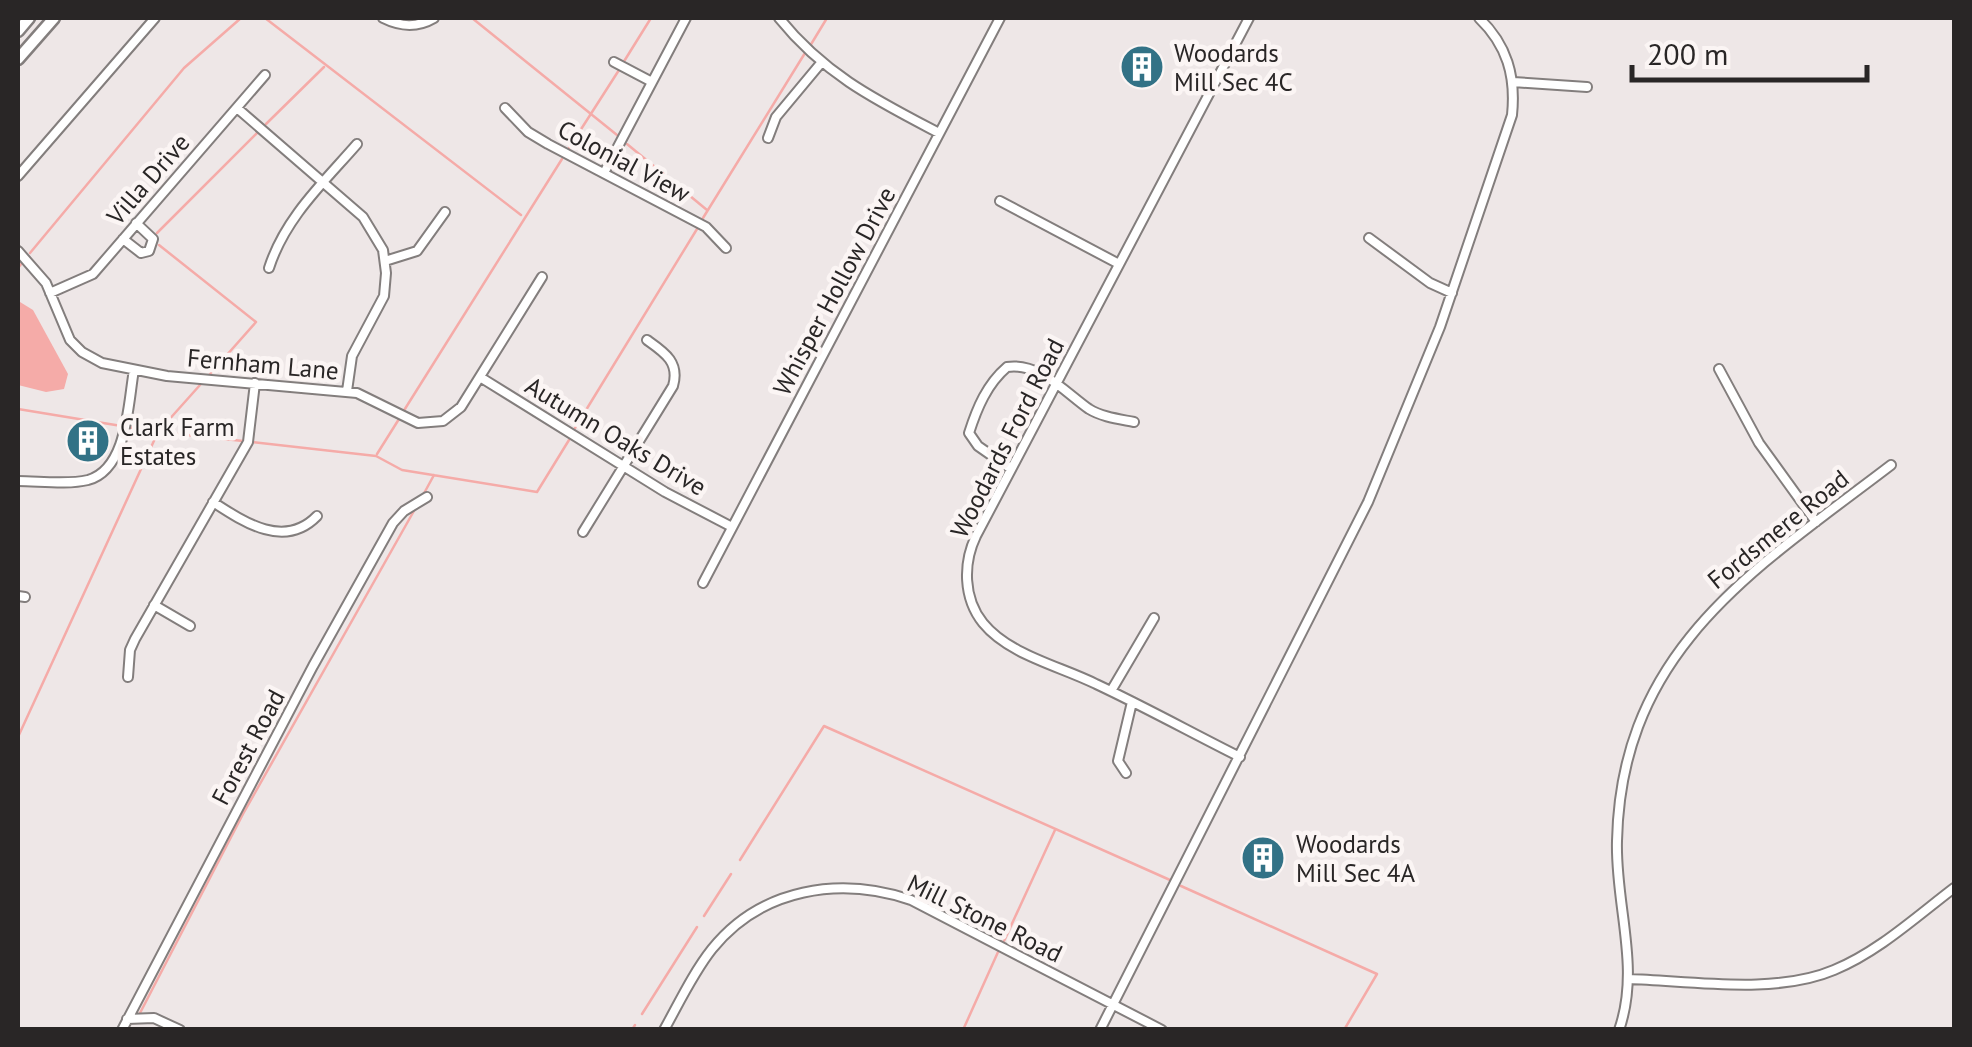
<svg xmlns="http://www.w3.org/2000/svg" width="1972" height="1047" viewBox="0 0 1972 1047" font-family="'PT Sans',sans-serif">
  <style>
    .water { fill: #f5aba8 }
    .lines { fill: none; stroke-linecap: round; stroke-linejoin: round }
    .stream { stroke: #f5aba8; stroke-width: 2.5 }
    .street-casing { stroke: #837e7d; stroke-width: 12 }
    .secondary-casing { stroke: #837e7d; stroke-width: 15 }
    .street { stroke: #fff; stroke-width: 8 }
    .secondary { stroke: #fff; stroke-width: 10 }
    .labels { text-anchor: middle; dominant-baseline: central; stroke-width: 9; stroke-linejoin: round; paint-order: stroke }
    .poi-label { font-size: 25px; fill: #292626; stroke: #fbf5f4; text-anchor: start }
    .street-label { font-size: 25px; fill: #292626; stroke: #fbf5f4 }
  </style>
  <rect width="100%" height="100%" fill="#eee7e7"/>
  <path class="water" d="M20 302 33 310 68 374 64 389 46 392 18 385Z"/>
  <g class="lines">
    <path class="stream" d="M265 18 521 215
      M472 18 617 135
      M810 46 827 18
      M623 63 651 18
      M266 124 324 67
      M627 144 707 210
      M569 148 619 70
      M703 218 805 53
      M157 233 257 133
      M159 245 256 322 210 374
      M30 253 184 68 241 18
      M18 268 22 263
      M18 409 158 432 243 441
      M403 412 562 159
      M575 428 697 229
      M251 442 376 456 402 470 537 492 569 440
      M377 454 399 419
      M422 497 434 475
      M18 737 158 432 200 385
      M740 860 824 726 1170 880
      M1181 886 1377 974 1344 1030
      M704 916 731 874
      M1004 941 1055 830
      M642 1014 697 927
      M139 1015 243 814 415 509
      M632 1030 635 1025
      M963 1030 998 952"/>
    <defs>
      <path id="street" d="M383 18C401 27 417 28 434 18
        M779 18C825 75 876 100 939 133
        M614 62 652 82
        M1513 82 1587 87
        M237 108 363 217 383 250 386 273 384 296 352 356 347 391
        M505 108 528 132 548 144 706 227 726 248
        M768 138 776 117 821 63
        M604 173 686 18
        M18 176 155 18
        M1000 201 1119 264
        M1369 238 1430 283 1452 293
        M123 239 141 253 149 251 153 239 136 223
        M18 251 46 283 70 340 82 352 102 363 167 376 357 393 418 423 443 421 461 407 542 277
        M385 261 417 251 445 212
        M269 268C285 218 323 183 357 144
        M50 293 93 274 265 75
        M1719 369 1759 443 1816 522
        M480 377 665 492 732 527
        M1011 469 978 446 969 433C977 408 987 384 1007 367 1039 362 1065 392 1089 409 1102 417 1119 419 1134 422
        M18 481C39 481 67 485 88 480 128 469 128 402 134 370
        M213 502C245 523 285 549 317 516
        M583 532 673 386C680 362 664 352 647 340
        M703 583 1000 18
        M18 596 25 597
        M154 605 190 626
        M128 677 130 650 135 639 248 442 255 383
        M1111 691 1154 618
        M1240 757C1192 733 1145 707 1096 684 1060 666 1009 655 983 623 963 598 963 563 976 536L1249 18
        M1126 773 1118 761 1132 702
        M1629 979C1692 981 1775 995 1834 970 1878 952 1917 916 1954 888
        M127 1019 154 1018 180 1030
        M122 1030 313 666 393 523 404 511 427 497
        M664 1030C679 1003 693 973 712 949 761 888 840 876 911 900L1162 1030
        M1100 1030 1368 502 1440 327 1512 115C1516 76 1507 45 1479 18
        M1619 1030C1641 967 1615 905 1617 841 1621 649 1755 569 1891 465"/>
      <path id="secondary" d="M18 31 29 18
        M18 59 54 18"/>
    </defs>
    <use href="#street" class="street-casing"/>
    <use href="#secondary" class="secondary-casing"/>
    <use href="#street" class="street"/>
    <use href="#secondary" class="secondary"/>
  </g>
  <defs>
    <symbol id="building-disc" viewBox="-11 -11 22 22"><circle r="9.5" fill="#327286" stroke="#fbf5f4"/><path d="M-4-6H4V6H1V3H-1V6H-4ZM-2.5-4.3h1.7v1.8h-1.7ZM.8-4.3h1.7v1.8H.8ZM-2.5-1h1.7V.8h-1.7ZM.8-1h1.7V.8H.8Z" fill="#fff"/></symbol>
  </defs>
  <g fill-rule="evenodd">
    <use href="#building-disc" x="1117" y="42" width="50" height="50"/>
    <use href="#building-disc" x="63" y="416" width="50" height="50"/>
    <use href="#building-disc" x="1238" y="833" width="50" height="50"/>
  </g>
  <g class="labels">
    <g class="poi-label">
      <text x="1174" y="53">Woodards<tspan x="1174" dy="29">Mill Sec 4C</tspan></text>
      <text x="120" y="427">Clark Farm<tspan x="120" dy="29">Estates</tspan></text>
      <text x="1296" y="844">Woodards<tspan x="1296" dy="29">Mill Sec 4A</tspan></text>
    </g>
    <g class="street-label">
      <text transform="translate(624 161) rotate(28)">Colonial View</text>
      <text transform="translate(148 179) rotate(-49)">Villa Drive</text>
      <text transform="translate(834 291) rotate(-62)">Whisper Hollow Drive</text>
      <text transform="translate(263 364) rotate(5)">Fernham Lane</text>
      <text transform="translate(616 436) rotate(31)">Autumn Oaks Drive</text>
      <text transform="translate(1007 438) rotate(-63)">Woodards Ford Road</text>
      <text transform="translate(1778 529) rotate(-39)">Fordsmere Road</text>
      <text transform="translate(248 747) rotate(-62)">Forest Road</text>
      <text transform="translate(985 918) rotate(26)">Mill Stone Road</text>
    </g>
  </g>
  <rect width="1972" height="1047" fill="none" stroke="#292626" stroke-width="40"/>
  <path d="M1632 65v15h235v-15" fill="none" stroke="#292626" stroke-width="5"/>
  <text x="1647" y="65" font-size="30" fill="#292626" stroke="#fbf5f4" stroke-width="8" paint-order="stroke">200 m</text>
</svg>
